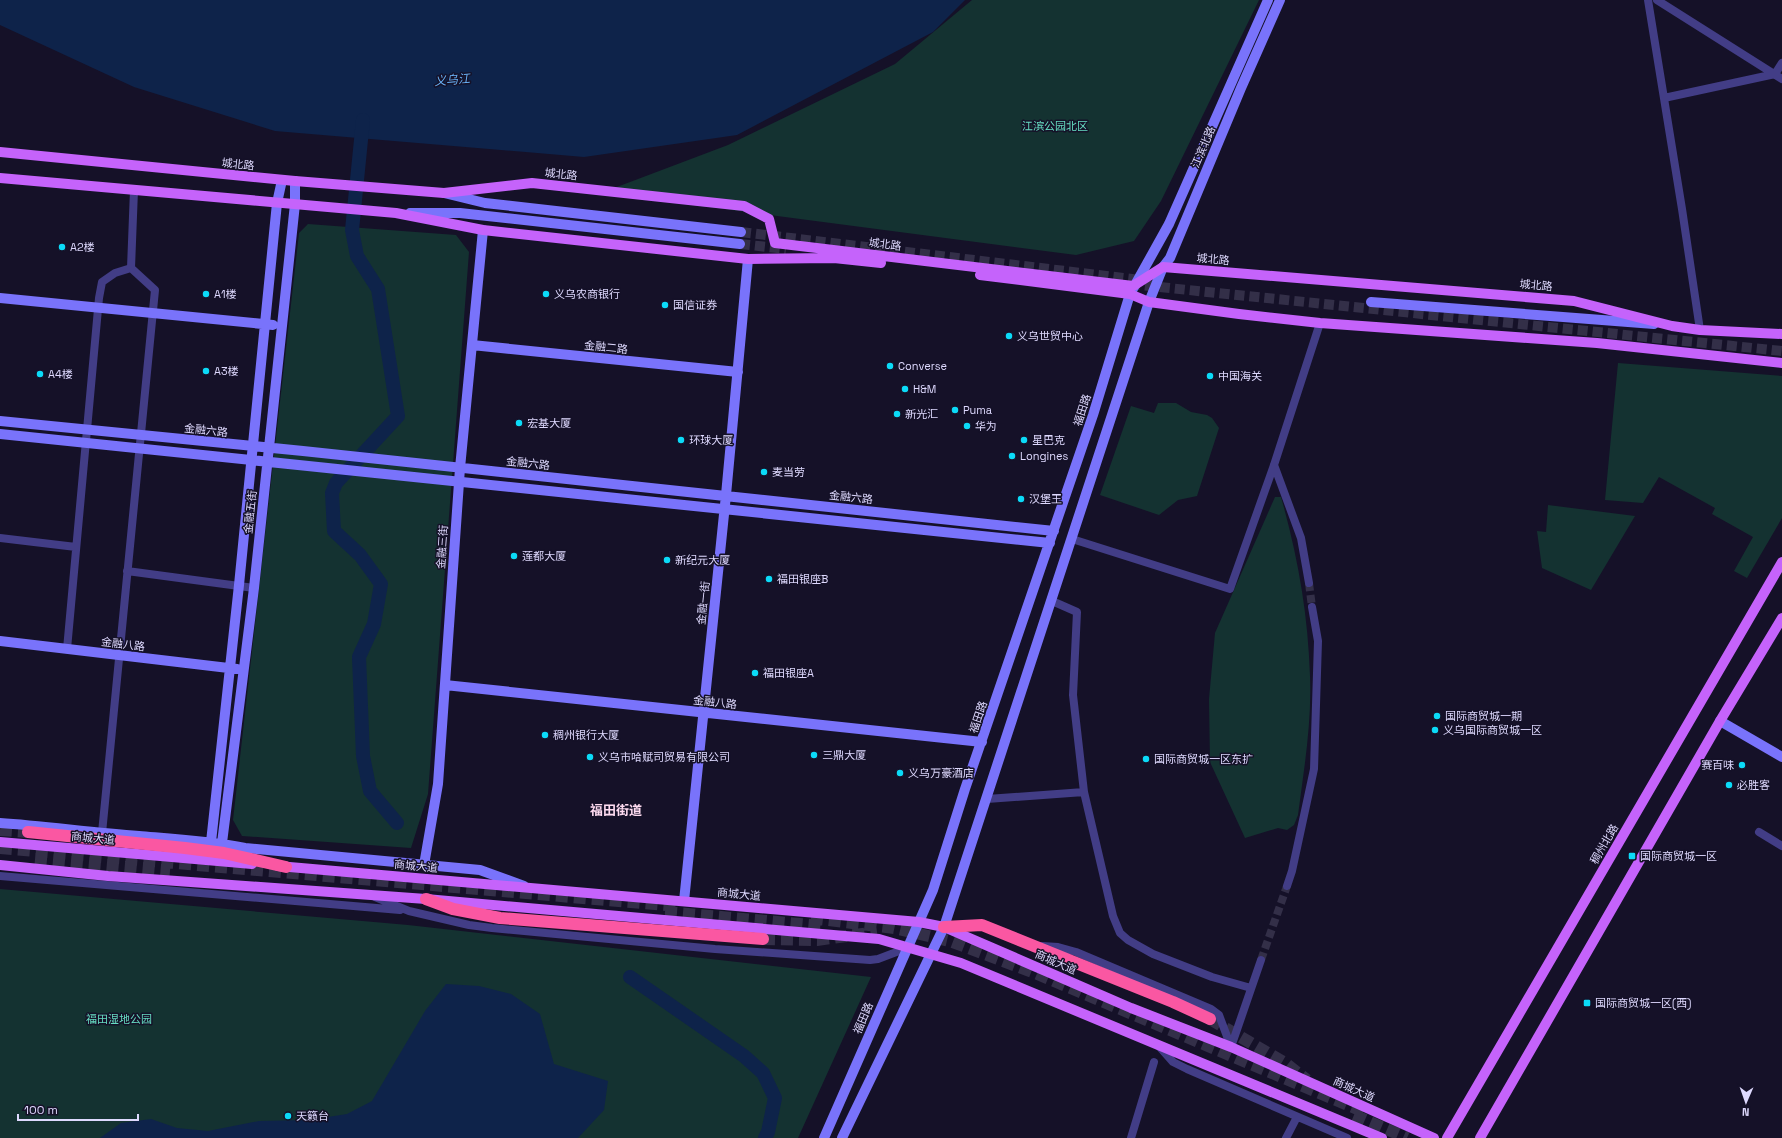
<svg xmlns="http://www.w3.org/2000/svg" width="1782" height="1138" viewBox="0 0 1782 1138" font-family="'Space Grotesk','Noto Sans SC',sans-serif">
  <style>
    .green { fill: #143231 }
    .water { fill: #0e234a }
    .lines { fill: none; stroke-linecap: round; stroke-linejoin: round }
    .river { stroke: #0e234a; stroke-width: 14 }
    .street-tunnel { stroke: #332f48; stroke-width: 8; stroke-dasharray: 8 4; stroke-linecap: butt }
    .secondary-tunnel { stroke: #332f48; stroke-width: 10; stroke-dasharray: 10 5; stroke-linecap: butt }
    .highway-tunnel { stroke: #332f48; stroke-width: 12; stroke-dasharray: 12 6; stroke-linecap: butt }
    .street { stroke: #423d86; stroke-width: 8 }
    .secondary { stroke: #7973fb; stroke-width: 10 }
    .primary { stroke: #c563fb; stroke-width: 10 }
    .highway { stroke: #fa57a2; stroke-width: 12 }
    .poi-dot { fill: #0bdbf8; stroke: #151128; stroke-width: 1.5 }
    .labels { text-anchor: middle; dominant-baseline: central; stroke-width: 3; stroke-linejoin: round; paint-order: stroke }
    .park-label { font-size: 11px; fill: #66ddc2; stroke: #151128 }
    .street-label { font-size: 11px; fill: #ded9fe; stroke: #151128 }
    .poi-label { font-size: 11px; fill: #ded9fe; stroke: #151128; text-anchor: start }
    .water-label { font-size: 12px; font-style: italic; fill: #6ab5fb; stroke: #151128 }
    .quarter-label { font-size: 13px; font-weight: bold; fill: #fedbf0; stroke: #151128 }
  </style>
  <rect width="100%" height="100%" fill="#151128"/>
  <path class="green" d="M972 0H1259L1161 201 1134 241 1076 255 601 193 728 145 895 64Z
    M308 224 456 235 469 252 428 794 411 848 242 836 233 820 299 233Z
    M1618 363 1782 376V518L1747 578 1734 571 1753 537 1712 514 1715 508 1659 477 1643 503 1605 500Z
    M1158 403H1176L1191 412 1207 415 1212 418 1219 428 1197 496 1178 500 1159 515 1100 495 1131 406 1154 413Z
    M1275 497H1281C1298 557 1308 614 1310 676 1312 722 1304 769 1298 815L1294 825 1287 830 1278 828 1245 838 1210 762 1209 699 1215 633Z
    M1548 505 1635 516 1591 590 1542 568 1537 531 1546 532Z
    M0 889 408 925 871 977 798 1138H0Z"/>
  <path class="water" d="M0 0H965L933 32 737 135 584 157 275 131 134 87 0 25Z
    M446 984 479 986 511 994 540 1014 554 1064 608 1081 604 1110 578 1138H100L121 1123 151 1119 177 1128 208 1131 259 1121 309 1120 347 1114 372 1101 425 1011Z"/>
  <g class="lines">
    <path class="river" d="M363 120 352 230 357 256 378 289 398 416 336 483 332 493 334 531 360 555 381 584 374 624 359 657 363 756 370 791 397 823
      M630 977 744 1056 763 1073 775 1098 768 1132 765 1138"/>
    <path class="street-tunnel" d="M1309 583 1312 607
      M1261 960 1287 886"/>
    <path class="secondary-tunnel" d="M741 232 1140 280
      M740 244 786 249
      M1130 284 1782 351"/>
    <path class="highway-tunnel" d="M0 830 28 832
      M0 848 677 906
      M35 859 170 871
      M665 912 822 926
      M811 918 894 928 950 941 1035 973 1367 1113
      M763 939 817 940 877 932
      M1210 1019 1285 1063 1307 1080
      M1354 1115 1407 1138"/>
    <path class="street" d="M1648 0 1682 209 1700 330
      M1657 0 1782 79
      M1664 98 1775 74 1782 63
      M1274 465 1301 538 1309 583
      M0 538 76 547
      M1072 539 1230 589 1274 465 1320 323
      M127 571 254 588
      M1052 601 1077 612 1073 695 1084 792 1113 916 1120 933 1128 940 1153 954 1212 977 1251 988
      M67 649 99 298 102 282 115 273 131 268 134 190
      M987 799 1084 792
      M1759 832 1782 846
      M102 833 155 290 131 268
      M0 876 400 910
      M1287 886 1292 871 1314 769 1318 641 1312 607
      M375 897 409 911 469 925 492 928 715 949 870 960 878 959 907 948
      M1042 946 1058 947 1076 952 1211 1009 1219 1015 1231 1047
      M1158 1045 1173 1062 1187 1069 1347 1138
      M1231 1047 1261 960
      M1131 1138 1154 1062
      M1286 1138 1297 1117"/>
    <path class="secondary" d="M444 193 485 203 741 232
      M410 213H460L740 244
      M0 298 273 325
      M1371 302 1654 324
      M472 345 738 372
      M0 421 303 451 1054 531
      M0 434 1050 543
      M0 641 237 669
      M445 685 982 742
      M1720 721 1782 757
      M0 823C46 826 93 833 139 836 175 839 209 841 245 848L480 870 524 886
      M211 842 239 585 277 203 282 180
      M222 843 254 588 295 204V181
      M424 865 438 784 460 468 483 230
      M684 901 726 495 748 259
      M824 1138 933 890 965 789 1093 415 1130 294 1169 224 1268 0
      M842 1138 944 927 1149 302 1163 267 1170 258 1241 88 1280 0"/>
    <path class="primary" d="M0 152 295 181 444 193 532 183 744 206 769 219 775 243 1133 286 1163 267 1574 301 1672 326 1700 330 1782 334
      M0 178 396 213 483 230 748 259 834 258 881 263
      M980 275 1130 294 1149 302 1239 314 1320 323 1597 343 1782 363
      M0 842 252 864
      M0 865 108 876 426 899 879 939 961 963 1382 1138
      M278 866 919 922 944 927 1131 1008 1231 1047 1434 1138
      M1447 1138 1782 562
      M1480 1138 1720 721 1782 618"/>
    <path class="highway" d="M28 832 185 848 224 853 286 867
      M426 899 453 909 500 918 763 939
      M944 927 982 925 1173 1002 1210 1019"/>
  </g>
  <g class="poi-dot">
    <circle cx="62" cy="247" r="4"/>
    <circle cx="206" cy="294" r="4"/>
    <circle cx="546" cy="294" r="4"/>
    <circle cx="665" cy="305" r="4"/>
    <circle cx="1009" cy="336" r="4"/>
    <circle cx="890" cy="366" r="4"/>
    <circle cx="206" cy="371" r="4"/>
    <circle cx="40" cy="374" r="4"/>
    <circle cx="1210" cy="376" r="4"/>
    <circle cx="905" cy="389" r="4"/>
    <circle cx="955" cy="410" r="4"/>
    <circle cx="897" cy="414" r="4"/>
    <circle cx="519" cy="423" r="4"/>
    <circle cx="967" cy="426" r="4"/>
    <circle cx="681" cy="440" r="4"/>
    <circle cx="1024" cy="440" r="4"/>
    <circle cx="1012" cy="456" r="4"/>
    <circle cx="764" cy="472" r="4"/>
    <circle cx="1021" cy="499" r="4"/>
    <circle cx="514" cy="556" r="4"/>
    <circle cx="667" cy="560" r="4"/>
    <circle cx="769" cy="579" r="4"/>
    <circle cx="755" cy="673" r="4"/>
    <circle cx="1437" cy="716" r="4"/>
    <circle cx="1435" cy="730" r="4"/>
    <circle cx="545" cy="735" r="4"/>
    <circle cx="814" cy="755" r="4"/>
    <circle cx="590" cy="757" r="4"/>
    <circle cx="1146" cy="759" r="4"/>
    <circle cx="1742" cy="765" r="4"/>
    <circle cx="900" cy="773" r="4"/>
    <circle cx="1729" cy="785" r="4"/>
    <rect x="1628" y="852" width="8" height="8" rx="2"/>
    <rect x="1583" y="999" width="8" height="8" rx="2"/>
    <circle cx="288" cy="1116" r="4"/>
  </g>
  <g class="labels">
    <g class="park-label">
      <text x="1055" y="126">江滨公园北区</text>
      <text x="119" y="1019">福田湿地公园</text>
    </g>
    <g class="street-label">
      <text transform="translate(1203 147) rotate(-67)">江滨北路</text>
      <text transform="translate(238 164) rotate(6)">城北路</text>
      <text transform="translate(561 174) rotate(6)">城北路</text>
      <text transform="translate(885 244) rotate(7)">城北路</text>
      <text transform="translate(1213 259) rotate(5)">城北路</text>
      <text transform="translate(1536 285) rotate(5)">城北路</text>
      <text transform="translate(606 347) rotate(6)">金融二路</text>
      <text transform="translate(1082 410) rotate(-72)">福田路</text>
      <text transform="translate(206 430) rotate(6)">金融六路</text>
      <text transform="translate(528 463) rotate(6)">金融六路</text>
      <text transform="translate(851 497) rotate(6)">金融六路</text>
      <text transform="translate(250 512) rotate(-84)">金融五街</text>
      <text transform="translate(442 547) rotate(-86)">金融三街</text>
      <text transform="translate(703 603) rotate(-84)">金融一街</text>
      <text transform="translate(123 644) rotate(7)">金融八路</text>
      <text transform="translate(715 702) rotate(6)">金融八路</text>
      <text transform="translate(978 717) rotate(-71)">福田路</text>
      <text transform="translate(93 838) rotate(5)">商城大道</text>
      <text transform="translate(1604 844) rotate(-60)">稠州北路</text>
      <text transform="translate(416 866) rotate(5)">商城大道</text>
      <text transform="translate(739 894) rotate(5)">商城大道</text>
      <text transform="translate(1056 962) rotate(23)">商城大道</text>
      <text transform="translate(863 1018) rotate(-67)">福田路</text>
      <text transform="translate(1354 1089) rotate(24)">商城大道</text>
    </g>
    <g class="poi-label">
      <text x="70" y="247">A2楼</text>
      <text x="214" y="294">A1楼</text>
      <text x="554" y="294">义乌农商银行</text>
      <text x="673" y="305">国信证券</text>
      <text x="1017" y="336">义乌世贸中心</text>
      <text x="898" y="366">Converse</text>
      <text x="214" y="371">A3楼</text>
      <text x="48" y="374">A4楼</text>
      <text x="1218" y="376">中国海关</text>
      <text x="913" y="389">H&amp;M</text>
      <text x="963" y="410">Puma</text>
      <text x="905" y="414">新光汇</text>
      <text x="527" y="423">宏基大厦</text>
      <text x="975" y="426">华为</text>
      <text x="689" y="440">环球大厦</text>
      <text x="1032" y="440">星巴克</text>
      <text x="1020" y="456">Longines</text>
      <text x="772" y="472">麦当劳</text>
      <text x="1029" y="499">汉堡王</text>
      <text x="522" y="556">莲都大厦</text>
      <text x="675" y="560">新纪元大厦</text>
      <text x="777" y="579">福田银座B</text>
      <text x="763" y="673">福田银座A</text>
      <text x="1445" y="716">国际商贸城一期</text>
      <text x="1443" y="730">义乌国际商贸城一区</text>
      <text x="553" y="735">稠州银行大厦</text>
      <text x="822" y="755">三鼎大厦</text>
      <text x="598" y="757">义乌市哈赋司贸易有限公司</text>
      <text x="1154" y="759">国际商贸城一区东扩</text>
      <text x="1734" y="765" text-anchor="end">赛百味</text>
      <text x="908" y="773">义乌万豪酒店</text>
      <text x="1737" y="785">必胜客</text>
      <text x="1640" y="856">国际商贸城一区</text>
      <text x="1595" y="1003">国际商贸城一区(西)</text>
      <text x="296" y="1116">天籁台</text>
    </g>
    <g class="water-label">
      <text transform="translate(452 80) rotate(-5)">义乌江</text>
    </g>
    <g class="quarter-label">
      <text x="616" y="810">福田街道</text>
    </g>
  </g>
  <g transform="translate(1746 1102) rotate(182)" stroke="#151128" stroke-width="3" paint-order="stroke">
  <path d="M0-3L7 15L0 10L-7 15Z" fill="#ded9fe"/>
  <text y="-6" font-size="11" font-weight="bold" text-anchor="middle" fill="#ded9fe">N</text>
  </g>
  <path d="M18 1114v6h120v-6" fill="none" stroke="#ded9fe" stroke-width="2"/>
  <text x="24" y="1114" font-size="12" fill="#ded9fe" stroke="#151128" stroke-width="3" paint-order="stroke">100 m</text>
</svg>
